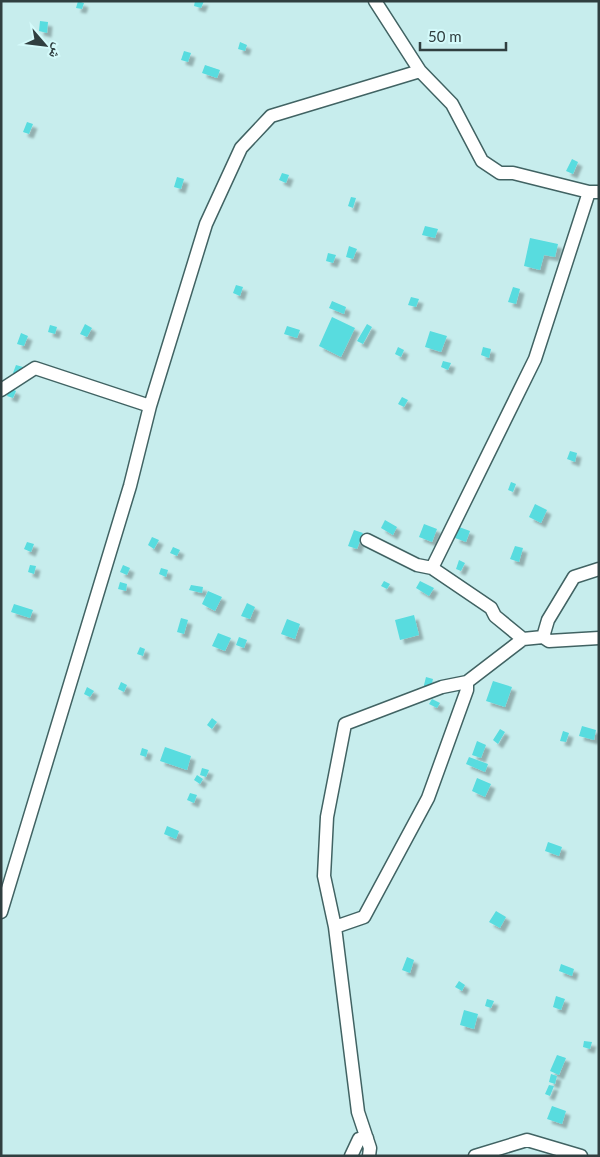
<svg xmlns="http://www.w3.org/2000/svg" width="600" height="1157" viewBox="0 0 600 1157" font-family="Lato,'Noto Naskh Arabic',sans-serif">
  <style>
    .building { fill: #58dcdf; filter: url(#shadow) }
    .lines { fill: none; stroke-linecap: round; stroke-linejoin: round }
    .street-casing { stroke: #416363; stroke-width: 15 }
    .street { stroke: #fff; stroke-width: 12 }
  </style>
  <defs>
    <filter id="shadow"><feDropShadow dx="4.5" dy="4.5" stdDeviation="1" flood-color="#0004"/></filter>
  </defs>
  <rect width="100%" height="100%" fill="#c7eded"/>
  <path class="building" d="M78 1 84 3 82 9 76 8Z
    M195 1H204L201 8 194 6Z
    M40 21 48 22 47 33 39 31Z
    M240 42 247 45 245 51 238 49Z
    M184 51 191 53 188 62 181 60Z
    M205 65 220 70 217 78 202 73Z
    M27 122 33 124 29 134 23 132Z
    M572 159 578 162 573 174 566 171Z
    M282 173 289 175 286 183 279 180Z
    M177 177 184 179 181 189 174 187Z
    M351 197 356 198 353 208 348 206Z
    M425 226 438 229 435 238 422 235Z
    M530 238 558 244 555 257 544 255 540 270 524 266Z
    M349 246 357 249 353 259 346 257Z
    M328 253 336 255 333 263 326 261Z
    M236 285 243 287 240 296 233 293Z
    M513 287 520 289 516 304 508 302Z
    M411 297 419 299 416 307 408 305Z
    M332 301 346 307 344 314 329 308Z
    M332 317 355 328 341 357 319 346Z
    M85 324 92 328 87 337 80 334Z
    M367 324 372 327 363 344 357 341Z
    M50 325 57 327 55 334 48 332Z
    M287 326 300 330 297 338 284 334Z
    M430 331 447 336 441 352 425 347Z
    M21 333 28 336 24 346 17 344Z
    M398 347 404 350 401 357 395 354Z
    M483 347 491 349 489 358 481 355Z
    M443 361 451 363 448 370 441 367Z
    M16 365 23 367 21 375 13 373Z
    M10 388 16 391 13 398 7 396Z
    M402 397 408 400 404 407 398 404Z
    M570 451 577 453 575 462 567 459Z
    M511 482 516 484 513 492 508 490Z
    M535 504 547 510 541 523 529 517Z
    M385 520 397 527 393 535 381 528Z
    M424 524 437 529 432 542 419 537Z
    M459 527 470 531 466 542 455 538Z
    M354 530 363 533 357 549 348 546Z
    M152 537 159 540 154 549 148 545Z
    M27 542 34 544 31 552 24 549Z
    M515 546 523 548 519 562 510 559Z
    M173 547 180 550 177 556 170 553Z
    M459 560 465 563 461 571 456 569Z
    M30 565 36 566 34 574 28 572Z
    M123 565 130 568 127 575 120 572Z
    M161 568 168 570 166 577 159 574Z
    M384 581 390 584 387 589 381 586Z
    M420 581 434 588 429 596 416 588Z
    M120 582 127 584 126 591 118 589Z
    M191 585 203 587 202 593 189 590Z
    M208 591 222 597 215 611 202 604Z
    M247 603 255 607 250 619 241 616Z
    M14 604 33 610 30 618 11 612Z
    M414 615 419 635 400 640 395 620Z
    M181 618 188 620 184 634 177 632Z
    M287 619 300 624 295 639 281 634Z
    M218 633 231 638 225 651 212 646Z
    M239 637 247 640 244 648 236 645Z
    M140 647 145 649 143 656 137 654Z
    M426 677 433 679 430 691 423 689Z
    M493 681 512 687 505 707 486 701Z
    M121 682 127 685 124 692 118 689Z
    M87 687 94 691 90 697 84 694Z
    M432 699 440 703 437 708 429 704Z
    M212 718 217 722 212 729 207 725Z
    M582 726 596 730 594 740 579 736Z
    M500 729 505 732 498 744 493 740Z
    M563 731 569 733 566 742 560 741Z
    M477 741 486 745 481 758 472 755Z
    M165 747 191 756 187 770 160 761Z
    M142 748 148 750 146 757 140 755Z
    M469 757 488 764 485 772 466 764Z
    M202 768 209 770 206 777 200 775Z
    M197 775 203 779 200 784 194 780Z
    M477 778 491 784 485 797 472 791Z
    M190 793 197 795 194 803 187 800Z
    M167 826 179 831 176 839 164 834Z
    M548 842 562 847 559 856 545 851Z
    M496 911 506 917 500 928 489 922Z
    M407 957 414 960 410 973 402 970Z
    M561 964 574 969 572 976 559 971Z
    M459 981 465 985 462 991 455 987Z
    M556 996 565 999 561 1010 553 1007Z
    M487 999 494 1001 491 1008 485 1006Z
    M464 1010 478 1014 474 1029 460 1025Z
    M584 1041 592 1042 590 1049 583 1047Z
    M557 1055 566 1058 559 1075 550 1071Z
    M551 1074 557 1076 555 1084 549 1082Z
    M549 1085 554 1086 550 1096 545 1094Z
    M552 1106 566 1111 562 1124 547 1119Z"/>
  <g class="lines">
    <defs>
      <path id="street" d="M375 1 420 71
        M1 390 35 368 150 406
        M367 540 417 565 432 568 491 608 495 616 523 639
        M432 568 535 359 589 192
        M543 637 548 620 574 577 599 569
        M1 912 130 486 150 406 206 224 241 148 271 116 420 71 452 104 482 161 500 173H513L589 192H599
        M335 927 364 917 428 798 467 690V682
        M351 1156 359 1139 367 1138
        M369 1156 370 1148 358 1112 335 927 324 876 327 817 345 724 442 687 467 682 523 639 543 637 549 641 599 638
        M475 1156 527 1140 581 1156"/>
    </defs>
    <use href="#street" class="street-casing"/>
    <use href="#street" class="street"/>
  </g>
  <rect width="600" height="1157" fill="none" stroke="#303f40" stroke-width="5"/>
  <g transform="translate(45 45) rotate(118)" stroke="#d4fafa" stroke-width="4" paint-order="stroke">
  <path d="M0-4L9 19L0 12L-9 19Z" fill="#303f40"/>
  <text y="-8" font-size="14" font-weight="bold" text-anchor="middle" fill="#303f40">ش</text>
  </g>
  <path d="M420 42v8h86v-8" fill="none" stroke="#303f40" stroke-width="2.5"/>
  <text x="428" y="42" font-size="15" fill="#303f40" stroke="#d4fafa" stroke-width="4" paint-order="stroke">50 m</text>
</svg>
